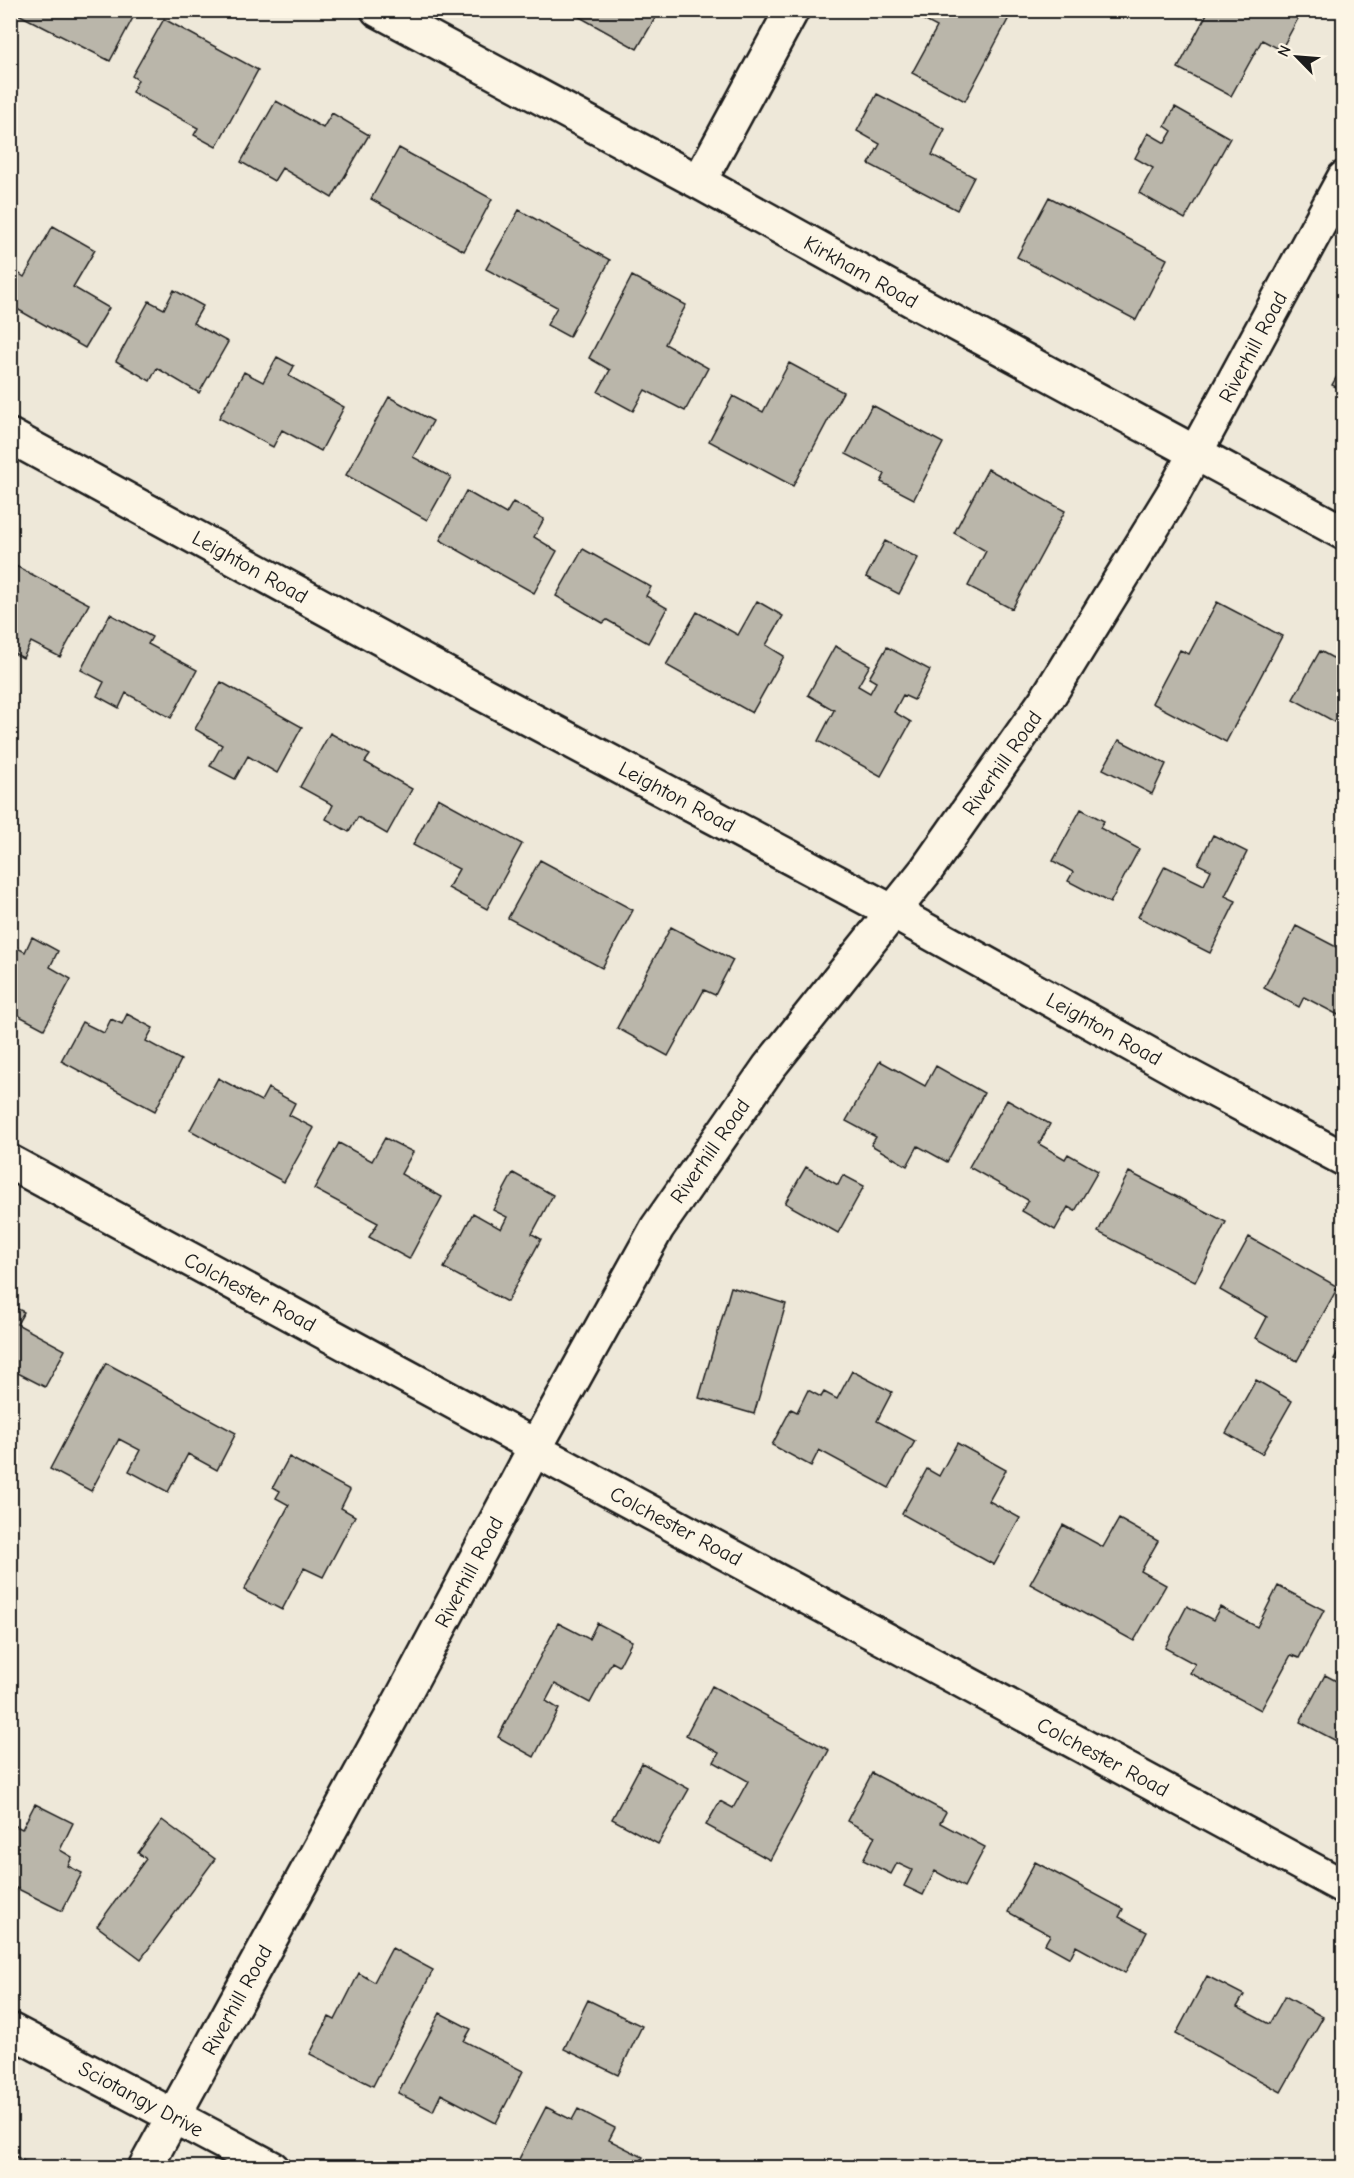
<svg xmlns="http://www.w3.org/2000/svg" width="1354" height="2178" viewBox="0 0 1354 2178" font-family="'Comic Neue',sans-serif">
  <style>
    .building { fill: #bab6aa; stroke: #1c1c1c; stroke-width: 1.5 }
    .lines { fill: none; stroke-linecap: round; stroke-linejoin: round }
    .minor-casing { stroke: #1c1c1c; stroke-width: 38 }
    .minor { stroke: #fcf5e5; stroke-width: 33 }
    .labels { text-anchor: middle; dominant-baseline: central; stroke-width: 4.5; stroke-linejoin: round; paint-order: stroke }
    .street-label { font-size: 21px; fill: #1c1c1c; stroke: #fcf5e5 }
  </style>
  <rect width="100%" height="100%" fill="#eee8d9"/>
  <filter id="ink" filterUnits="userSpaceOnUse"><feTurbulence type="fractalNoise" baseFrequency=".0167" numOctaves="2"/><feDisplacementMap in="SourceGraphic" scale="12" xChannelSelector="R" yChannelSelector="G"/><feConvolveMatrix kernelMatrix="1 2 1 2 8 2 1 2 1" color-interpolation-filters="sRGB"/></filter>
  <g filter="url(#ink)">
    <path class="building" d="M133 10 136 12 110 61 12 11Z
      M567 10H660L637 49Z
      M919 10 1012 12 965 101 912 73 937 27 916 16Z
      M1209 10H1296L1301 13 1281 50 1262 40 1231 96 1178 68Z
      M164 19 258 70 216 147 194 135 198 128 132 92 138 80 132 76Z
      M877 94 945 129 932 155 974 177 957 210 869 164 880 144 857 131Z
      M276 101 323 128 332 113 369 135 332 198 282 168 274 181 241 162Z
      M1175 107 1230 138 1185 219 1139 193 1153 168 1135 158 1148 133 1165 143 1172 131 1165 126Z
      M399 148 492 199 464 251 371 199Z
      M1049 197 1167 259 1136 320 1017 257Z
      M519 210 610 260 569 337 547 325 557 307 486 269Z
      M53 226 95 250 73 287 109 308 85 348 10 305V282L17 272 24 277Z
      M632 276 686 305 665 344 708 368 685 411 645 390 633 411 598 392 610 370 589 358Z
      M174 290 203 306 193 323 228 342 199 393 157 368 150 381 116 361 149 301 164 309Z
      M277 357 294 366 289 376 344 407 321 451 282 430 273 447 219 418 244 372 263 382Z
      M789 363 843 392 793 486 709 441 733 396 763 412Z
      M1344 364V391L1332 385Z
      M389 397 433 421 413 457 451 477 427 520 346 475Z
      M872 405 943 443 914 499 881 482 885 474 846 454Z
      M988 469 1065 511 1012 609 968 586 986 551 954 533Z
      M466 491 506 514 513 502 544 519 534 537 557 551 534 593 440 540Z
      M885 541 918 558 899 594 866 577Z
      M583 549 651 587 646 596 667 608 648 643 607 620 603 623 556 596Z
      M10 563 89 604 60 657 31 642 23 658 10 651Z
      M757 601 783 616 766 645 784 656 752 713 666 665 697 612 738 635Z
      M1217 602 1282 636 1226 742 1152 703 1180 650 1189 654Z
      M110 614 152 637 148 644 197 670 171 718 126 693 119 708 97 696 104 682 81 670Z
      M835 646 870 665 858 686 870 693 876 682 869 678 887 647 930 670 914 700 903 695 894 712 911 722 881 776 818 741 834 710 808 695Z
      M1320 651 1344 664V727L1293 699Z
      M221 682 302 727 277 773 248 756 235 779 210 766 222 745 195 729Z
      M330 733 370 755 365 762 412 789 387 834 358 817 349 832 326 819 333 805 300 787Z
      M1119 740 1166 764 1152 794 1103 769Z
      M438 798 522 844 487 909 448 888 459 869 413 845Z
      M1081 809 1104 821 1100 828 1139 849 1110 903 1068 881 1073 872 1053 861Z
      M1213 835 1247 852 1225 896 1236 901 1210 953 1138 917 1165 866 1204 885 1211 870 1198 864Z
      M540 860 633 910 602 968 508 918Z
      M1296 926 1344 951V1018L1304 997 1299 1007 1264 988Z
      M671 927 733 960 715 995 704 990 668 1056 617 1028Z
      M32 937 58 951 50 967 71 979 44 1029 10 1011V944L25 952Z
      M127 1014 153 1028 146 1041 181 1060 155 1111 61 1061 82 1022 104 1033 111 1019 122 1024Z
      M880 1061 925 1086 936 1066 984 1093 947 1162 918 1146 907 1166 871 1145 876 1137 846 1121Z
      M218 1078 261 1101 268 1088 295 1103 289 1115 314 1128 284 1182 190 1130Z
      M1007 1100 1050 1124 1039 1144 1065 1159 1068 1154 1098 1171 1075 1211 1068 1207 1055 1230 1022 1211 1028 1200 969 1167Z
      M385 1138 413 1152 401 1174 442 1197 409 1259 369 1237 378 1223 314 1189 339 1143 372 1161Z
      M806 1167 838 1185 843 1175 864 1186 838 1233 785 1203Z
      M1129 1172 1226 1222 1195 1282 1098 1232Z
      M513 1173 553 1195 532 1234 541 1239 507 1302 444 1268 473 1213 501 1229 507 1217 493 1210Z
      M1249 1237 1338 1287 1297 1361 1256 1338 1267 1317 1220 1290Z
      M731 1287 786 1304 754 1414 699 1398Z
      M10 1305 24 1312 17 1324 65 1350 45 1387 10 1369Z
      M1344 1342V1364L1334 1359Z
      M106 1363 236 1433 217 1470 188 1454 168 1492 129 1471 140 1450 119 1439 91 1491 50 1469Z
      M852 1371 892 1392 877 1421 915 1441 889 1488 819 1450 811 1466 772 1445 791 1409 797 1412 808 1390 821 1397 824 1392 837 1399Z
      M1256 1380 1292 1401 1262 1454 1226 1433Z
      M957 1443 1006 1470 989 1501 1020 1518 994 1565 902 1514 927 1469 939 1476Z
      M289 1457 350 1490 341 1508 355 1516 323 1577 304 1568 282 1610 244 1590 289 1505 276 1498 280 1491 273 1487Z
      M1119 1519 1158 1541 1141 1571 1166 1585 1134 1641 1030 1584 1063 1525 1103 1547Z
      M1278 1586 1324 1610 1299 1658 1291 1655 1261 1710 1190 1673 1195 1664 1165 1648 1187 1606 1213 1620 1220 1607 1257 1627Z
      M558 1623 589 1639 597 1623 632 1641 619 1666 612 1662 590 1703 555 1684 546 1701 559 1709 534 1757 498 1737Z
      M1325 1675 1344 1685V1745L1300 1722Z
      M712 1686 829 1750 770 1860 706 1825 720 1801 733 1808 748 1781 714 1762 719 1753 686 1735Z
      M642 1763 689 1789 658 1844 612 1819Z
      M872 1773 946 1812 940 1823 985 1847 964 1887 935 1871 923 1895 904 1886 912 1870 897 1863 891 1874 863 1860 875 1836 847 1821Z
      M35 1804 73 1823 60 1850 72 1857 68 1866 82 1873 62 1911 10 1885V1823L22 1829Z
      M162 1820 215 1859 141 1959 97 1926 146 1859 138 1853Z
      M1035 1862 1123 1909 1119 1917 1147 1932 1125 1973 1076 1946 1070 1958 1045 1944 1050 1935 1008 1912Z
      M392 1948 433 1970 373 2086 310 2054 329 2017 335 2020 359 1973 374 1982Z
      M1207 1976 1244 1995 1237 2007 1269 2024 1285 1996 1323 2017 1281 2092 1176 2034Z
      M588 2000 642 2026 618 2075 564 2049Z
      M440 2013 471 2029 464 2041 523 2071 496 2123 441 2094 433 2111 398 2093Z
      M546 2107 572 2120 578 2109 615 2128 609 2140 643 2157 637 2168H531L518 2161Z
      M10 2153 36 2168H10Z"/>
    <g class="lines">
      <defs>
        <path id="minor" d="M378 10 699 182 916 302 1344 533
          M699 182 792 10
          M10 436 481 693 893 912 1190 1077 1344 1159
          M10 1162 524 1440 546 1456 1344 1887
          M10 2030 272 2168
          M145 2168 402 1698 535 1448 657 1228 769 1067 927 869 1048 697 1173 494 1344 178"/>
      </defs>
      <use href="#minor" class="minor-casing"/>
      <use href="#minor" class="minor"/>
    </g>
  </g>
  <g class="labels">
    <g class="street-label">
      <text transform="translate(861 272) rotate(29)">Kirkham Road</text>
      <text transform="translate(1253 347) rotate(-62)">Riverhill Road</text>
      <text transform="translate(250 567) rotate(29)">Leighton Road</text>
      <text transform="translate(1002 763) rotate(-55)">Riverhill Road</text>
      <text transform="translate(677 797) rotate(28)">Leighton Road</text>
      <text transform="translate(1104 1029) rotate(29)">Leighton Road</text>
      <text transform="translate(710 1151) rotate(-55)">Riverhill Road</text>
      <text transform="translate(250 1292) rotate(28)">Colchester Road</text>
      <text transform="translate(676 1526) rotate(28)">Colchester Road</text>
      <text transform="translate(469 1572) rotate(-62)">Riverhill Road</text>
      <text transform="translate(1103 1757) rotate(28)">Colchester Road</text>
      <text transform="translate(237 2000) rotate(-61)">Riverhill Road</text>
      <text transform="translate(141 2099) rotate(28)">Sciotangy Drive</text>
    </g>
  </g>
  <rect width="1354" height="2178" fill="none" stroke="#fcf5e5" stroke-width="36"/>
  <rect x="18" y="18" width="1318" height="2142" fill="none" stroke="#1c1c1c" stroke-width="2" filter="url(#ink)"/>
  <g transform="translate(1297 57) rotate(295)" stroke="#fcf5e5" stroke-width="4.5" paint-order="stroke">
  <path d="M0-4.5L10 22L0 15L-10 22Z" fill="#1c1c1c"/>
  <text y="-9" font-size="16" font-weight="bold" text-anchor="middle" fill="#1c1c1c">N</text>
  </g>
</svg>
